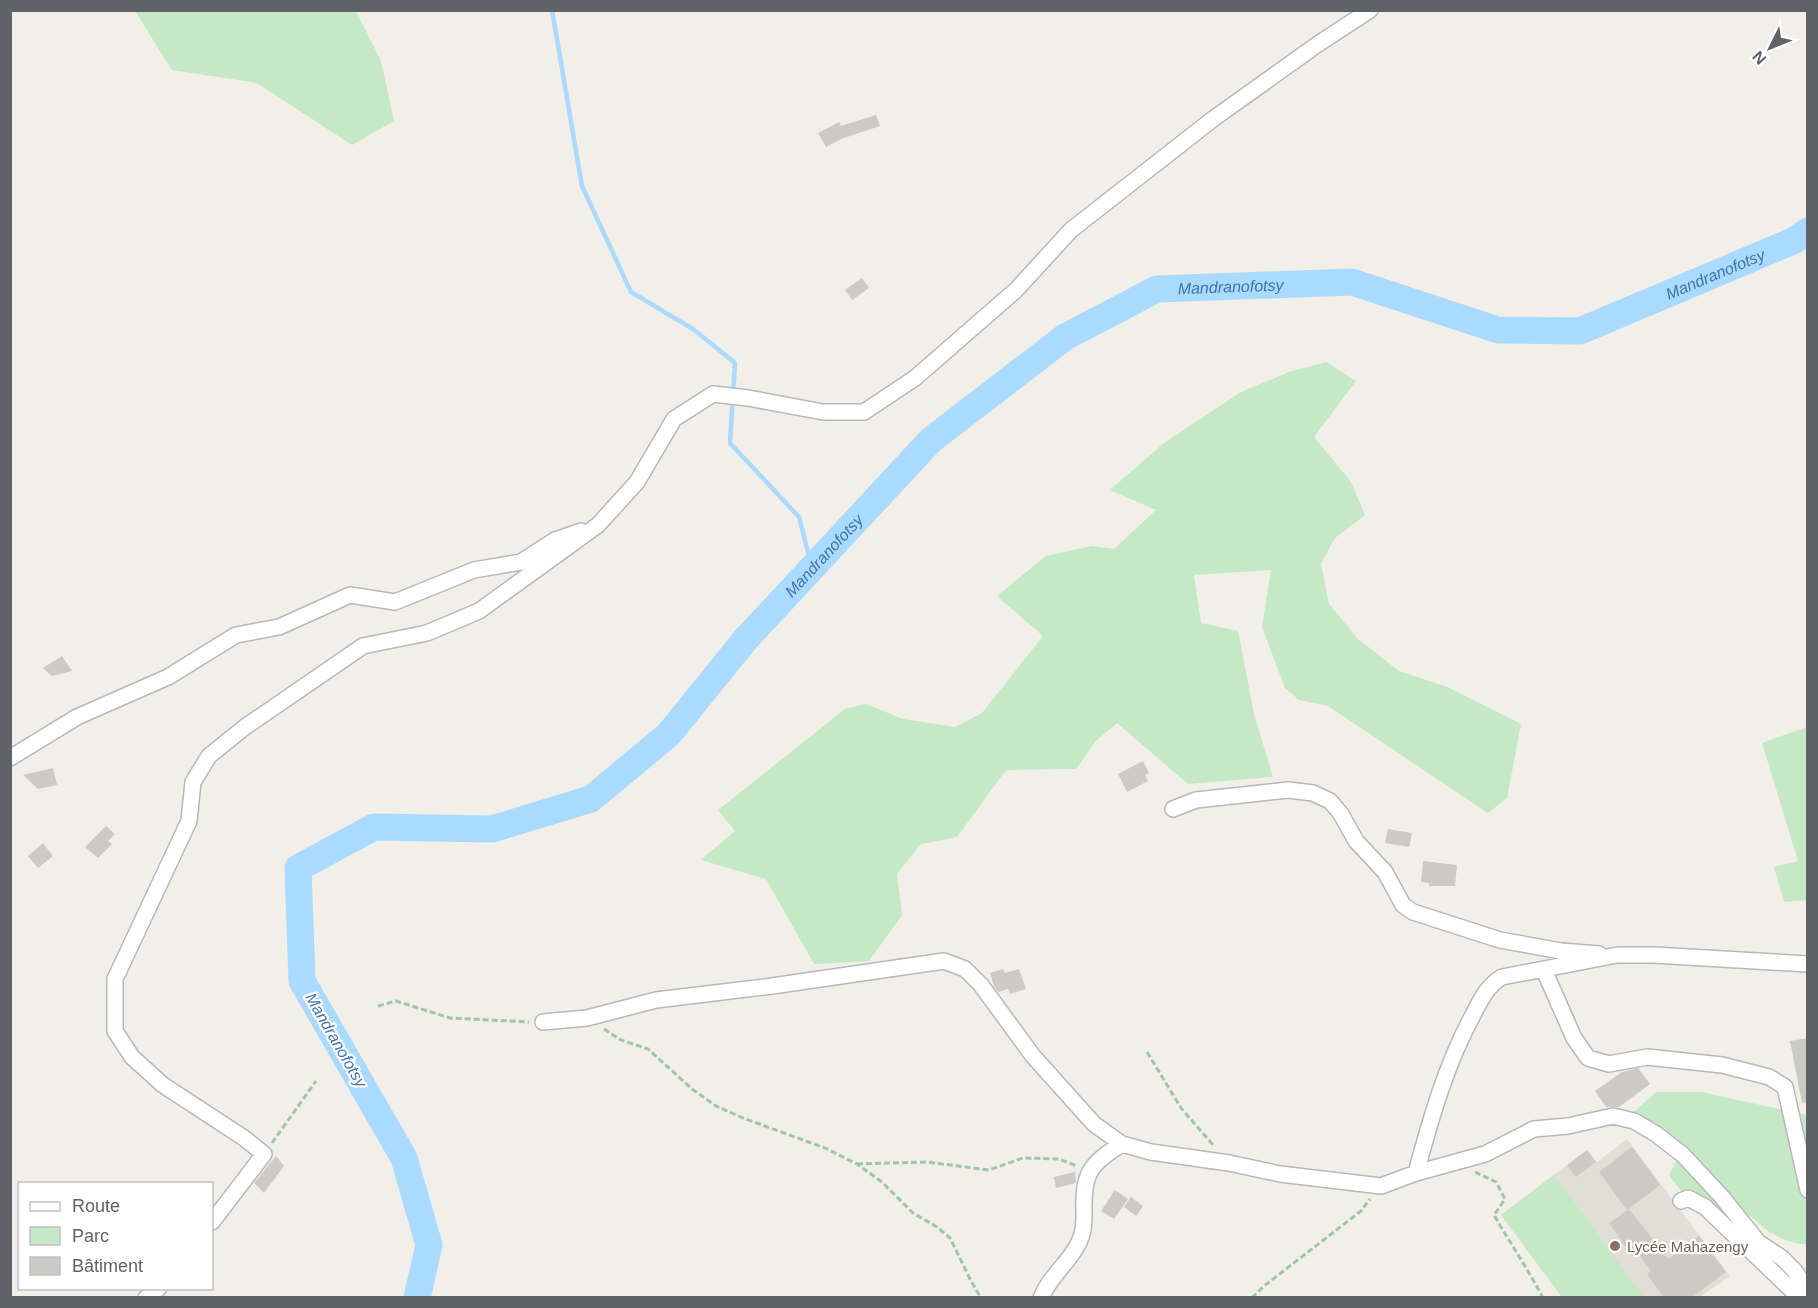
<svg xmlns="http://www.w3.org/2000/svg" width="1818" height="1308" viewBox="0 0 1818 1308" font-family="Arial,sans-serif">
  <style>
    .education { fill: #e1ded6 }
    .green { fill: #c5e8c5 }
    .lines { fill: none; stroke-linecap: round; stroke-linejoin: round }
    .stream { stroke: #aadaff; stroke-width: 4.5 }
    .river { stroke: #aadaff; stroke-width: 27 }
    .building { fill: #cccac5 }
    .minor-casing { stroke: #b5b8bc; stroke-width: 18 }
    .path { stroke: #9cc7a9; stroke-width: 3; stroke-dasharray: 6 3; stroke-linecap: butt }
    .minor { stroke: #fff; stroke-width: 15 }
    .education-dot { fill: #8d6e63; stroke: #fff; stroke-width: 2 }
    .labels { text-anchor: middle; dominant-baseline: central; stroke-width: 4.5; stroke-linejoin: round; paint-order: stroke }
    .education-label { font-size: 15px; fill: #785e54; stroke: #fff; text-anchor: start }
    .water-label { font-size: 16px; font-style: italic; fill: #4174aa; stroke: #fff }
  </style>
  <rect width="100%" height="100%" fill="#f1efe8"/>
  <path class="education" d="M1627 1139 1730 1276 1700 1297H1562L1501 1215 1587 1150 1597 1162Z"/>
  <path class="green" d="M135 11H356L381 61 394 121 352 145 257 83 172 70Z
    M1326 362 1356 381 1314 437 1351 482 1365 515 1335 538 1321 564 1329 604 1358 639 1399 671 1447 687 1521 724 1507 798 1488 813 1328 706 1299 700 1285 688 1262 627 1271 570 1194 575 1201 623 1238 631 1254 714 1273 777 1188 784 1117 723 1096 741 1076 769 1006 770 957 837 921 844 897 874 902 915 869 961 814 964 766 879 701 860 735 831 718 810 845 709 866 704 903 719 955 727 982 713 1043 636 997 596 1046 556 1092 546 1114 549 1156 510 1110 490 1164 443 1241 392 1292 371Z
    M1807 727V900L1784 902 1774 867 1798 861 1762 743Z
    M1656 1092H1701L1807 1115V1244C1797 1245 1775 1237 1767 1230 1755 1221 1750 1212 1735 1211L1724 1222 1688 1200 1669 1175 1682 1149 1664 1128 1635 1126 1628 1117Z
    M1554 1175 1644 1297H1562L1501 1215Z"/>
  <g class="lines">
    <path class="stream" d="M552 10 582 186 631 292 693 329 735 363 730 443 799 517 812 568"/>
    <path class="river" id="s1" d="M417 1298 429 1245 404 1158 302 981 298 868 374 827 492 829 591 799 669 734 745 640 931 440 1065 337 1157 289 1352 282 1498 330 1580 331 1793 241 1808 231"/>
  </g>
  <path class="building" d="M876 115 880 126 841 139 826 147 818 133 839 122 841 126Z
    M862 278 869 288 852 300 845 290Z
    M62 656 72 671 52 676 43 668Z
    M1143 761 1149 773 1145 775 1148 781 1127 792 1118 774Z
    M53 768 57 785 38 789 23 775Z
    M106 826 115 834 108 841 112 844 98 858 85 847Z
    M1388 829 1412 833 1409 847 1385 843Z
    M43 843 53 856 38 868 28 856Z
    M1423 861 1457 865 1455 886H1429V883L1421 882Z
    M1003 969 1005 973 1019 969 1026 989 1010 994 1008 989 998 992 994 986 990 973Z
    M1808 1038V1102L1802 1103 1790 1041Z
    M1638 1068 1650 1084 1619 1107H1606L1595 1091 1622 1072Z
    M1632 1147 1660 1185 1627 1210 1599 1172Z
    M1587 1150 1596 1162 1576 1177 1567 1165Z
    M276 1156 284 1166 264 1193 254 1183Z
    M1075 1172 1076 1183 1056 1188 1054 1177Z
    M1115 1190 1128 1199 1114 1219 1101 1211Z
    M1131 1197 1143 1206 1136 1216 1124 1207Z
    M1629 1209 1668 1259 1699 1236 1726 1272 1691 1298H1664L1647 1274 1651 1271 1637 1252 1632 1256 1609 1223Z"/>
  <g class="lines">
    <defs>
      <path id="minor" d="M10 758 77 717 168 677 236 635 279 627 350 595 395 602 474 570 521 562 555 540 581 531
        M1173 809 1196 800 1288 790 1313 793 1330 801 1341 814 1356 841 1385 872 1403 905 1413 912 1500 940 1561 951 1599 954
        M1544 970 1574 1038 1588 1058 1609 1064 1647 1057 1722 1065 1769 1077 1785 1087 1808 1190
        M543 1022 587 1018 656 1000 772 986 944 961 965 969 981 985 1033 1056 1094 1124 1122 1144 1151 1152 1229 1163 1280 1174 1381 1186 1416 1173C1431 1118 1446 1064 1474 1013 1481 999 1488 985 1502 977L1617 955H1654L1808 964
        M1416 1173 1485 1154 1534 1129 1568 1126 1613 1116 1634 1121 1656 1134 1683 1155 1722 1197 1758 1242 1782 1258 1794 1270 1808 1290
        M1681 1201 1688 1198 1705 1207 1800 1298
        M212 1222 264 1154 244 1138 163 1085 132 1057 115 1031V979L189 821 193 782 209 756 245 727 363 646 427 633 479 611 598 525 637 482 674 419 713 394 748 398 823 412H864L915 378 1016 290 1071 230 1213 119 1318 44 1370 10
        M146 1298 159 1288
        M1041 1298C1049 1277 1068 1264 1078 1244 1084 1233 1084 1224 1084 1212 1083 1174 1089 1164 1122 1144"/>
    </defs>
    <use href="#minor" class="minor-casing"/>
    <path class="path" d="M378 1006 396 1001 450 1018 529 1022
      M604 1029 621 1040 648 1049 692 1089 716 1106 743 1118 825 1148 857 1164 882 1182 913 1213 937 1227 950 1238 971 1281 981 1298
      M1147 1052 1181 1108 1214 1146
      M272 1143 316 1081
      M857 1164 927 1162 989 1170 1023 1158 1059 1159 1077 1166
      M1475 1172 1496 1182 1505 1199 1494 1215C1510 1243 1528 1269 1543 1298
      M1252 1298 1264 1286 1361 1211 1370 1199"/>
    <use href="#minor" class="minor"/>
  </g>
  <circle class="education-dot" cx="1615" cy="1246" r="6"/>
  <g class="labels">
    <g class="education-label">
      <text x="1627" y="1246">Lycée Mahazengy</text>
    </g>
    <g class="water-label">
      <text stroke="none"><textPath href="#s1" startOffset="2116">Mandranofotsy</textPath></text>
      <text stroke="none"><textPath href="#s1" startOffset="1612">Mandranofotsy</textPath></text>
      <text stroke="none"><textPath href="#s1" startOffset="1108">Mandranofotsy</textPath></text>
      <text transform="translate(336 1040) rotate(60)">Mandranofotsy</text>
    </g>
  </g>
  <rect width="1818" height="1308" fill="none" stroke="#5f6368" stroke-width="24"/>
  <rect x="18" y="1182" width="195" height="108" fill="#ffffff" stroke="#bfc1c3" stroke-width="1.5"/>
  <rect x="30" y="1202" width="30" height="9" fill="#ffffff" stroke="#bfc1c3" stroke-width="1.5"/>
  <text x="72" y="1212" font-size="18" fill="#5f6368">Route</text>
  <rect x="30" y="1227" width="30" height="18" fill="#c5e8c5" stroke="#bfc1c3" stroke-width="1.5"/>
  <text x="72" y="1242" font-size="18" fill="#5f6368">Parc</text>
  <rect x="30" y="1257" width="30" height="18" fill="#cccac5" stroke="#bfc1c3" stroke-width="1.5"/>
  <text x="72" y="1272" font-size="18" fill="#5f6368">Bâtiment</text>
  <g transform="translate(1770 48) rotate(227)" stroke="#ffffff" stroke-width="4.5" paint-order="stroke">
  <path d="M0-4.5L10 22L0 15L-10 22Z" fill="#5f6368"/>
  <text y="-9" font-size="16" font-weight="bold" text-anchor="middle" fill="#5f6368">N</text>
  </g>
</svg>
